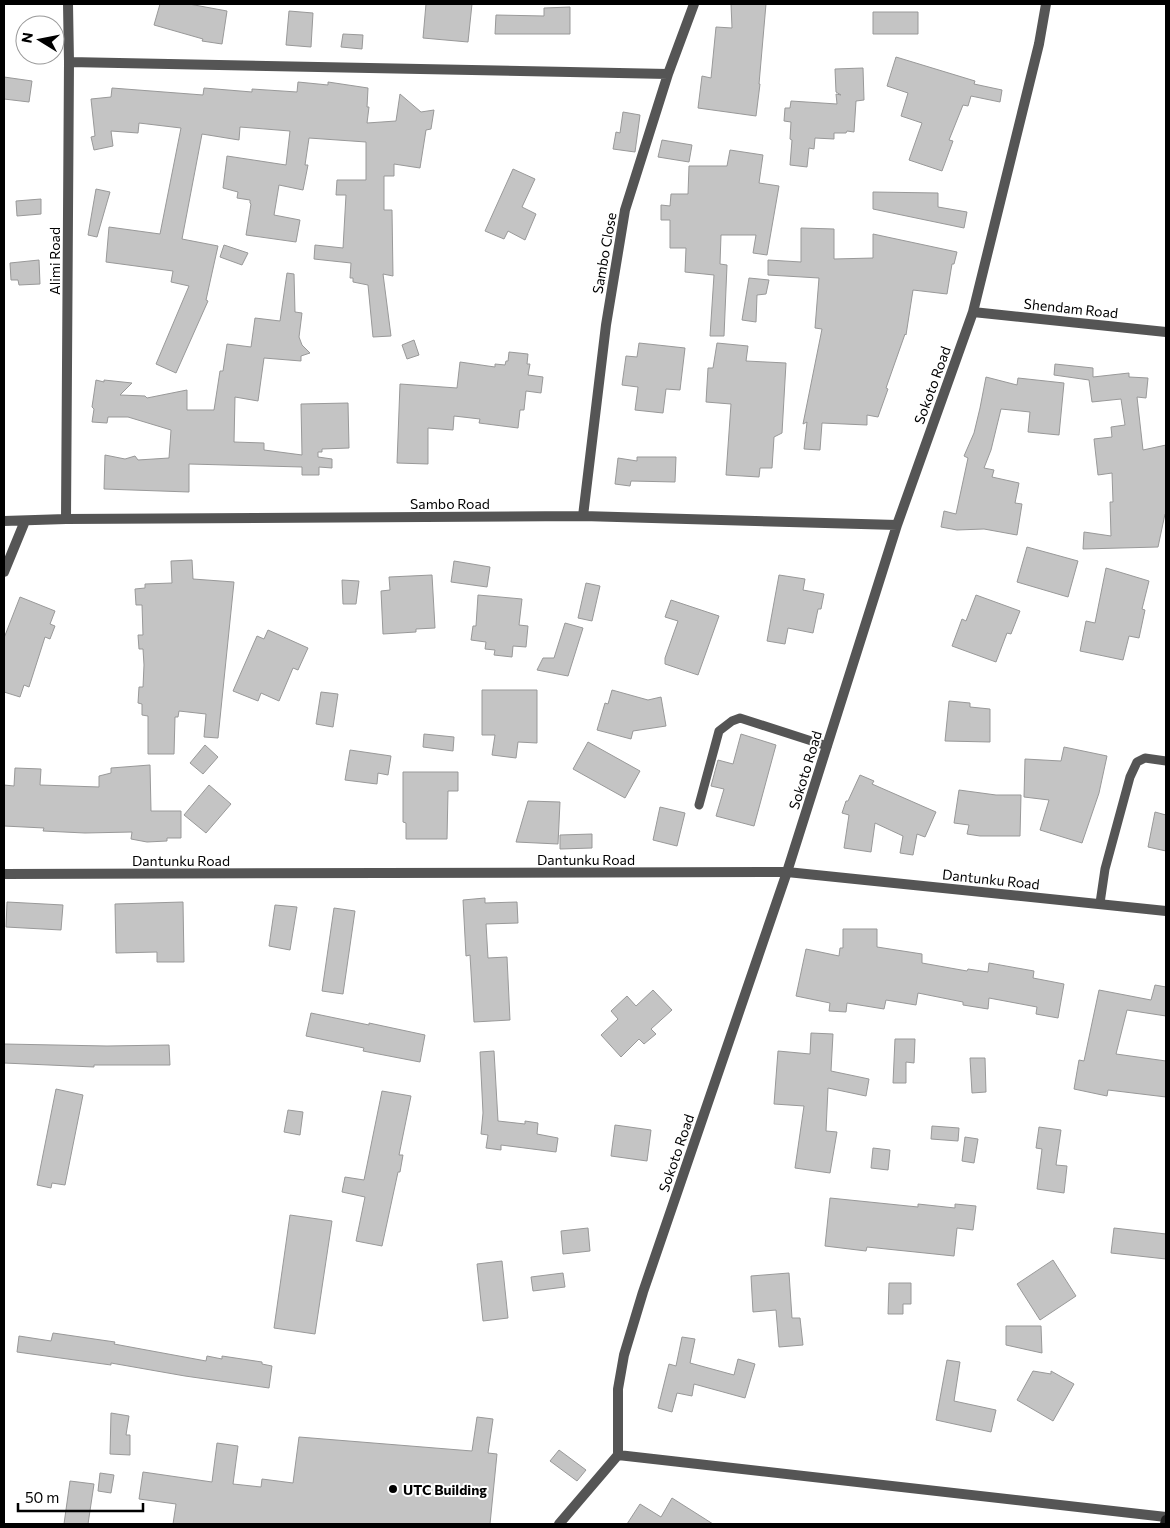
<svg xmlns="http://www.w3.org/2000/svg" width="1170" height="1528" viewBox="0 0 1170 1528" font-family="Commissioner,sans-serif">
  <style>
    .building { fill: #c4c4c4; stroke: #999 }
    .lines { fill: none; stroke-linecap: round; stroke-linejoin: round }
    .lane { stroke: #555; stroke-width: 9 }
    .street { stroke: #555; stroke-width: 10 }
    .secondary { stroke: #222; stroke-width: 10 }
    .poi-dot { fill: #000; stroke: #fff; stroke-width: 2 }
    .labels { text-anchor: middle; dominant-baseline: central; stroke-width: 4; stroke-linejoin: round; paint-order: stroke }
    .street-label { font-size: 14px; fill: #000; stroke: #fff }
    .poi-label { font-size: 14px; font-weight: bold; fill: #000; stroke: #fff; text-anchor: start }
  </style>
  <rect width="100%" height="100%" fill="#fff"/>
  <path class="building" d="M160 4H189L227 11 222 44 202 41 203 39 154 25Z
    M426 4H472L468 42 423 38Z
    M731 4H766L759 84H760L756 116 698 108 702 76 711 78 716 27 732 28Z
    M570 7V34H495L496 15 544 16V8Z
    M289 11 313 13 311 47 286 45Z
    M873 12H918V34H873Z
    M343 34 363 35 362 49 341 47Z
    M896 57 975 81 974 84 1002 90 1000 102 971 96 968 106 963 105 949 140 953 141 942 171 909 160 922 123 901 116 908 93 887 86Z
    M863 68 864 100 856 101 854 132 847 131 846 133H834V139L815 138 814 149 809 148 807 167 790 165 792 140 790 139 791 122 784 121 785 108H790L791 101 837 104 836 94 841 95 836 92 835 69Z
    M4 77 32 81 29 102 4 99Z
    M298 82 328 85V82L368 88 367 107H369L367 123 396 121 400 94 421 112 434 110 431 129 426 130 420 168 394 164V176H384V210H392L393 276 383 274 391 336 373 337 368 285 353 282V278H350L351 263 314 259 315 245 343 248 346 195H336L337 180H366V142L309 138 305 165H308L303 190 279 185 274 215 300 220 296 242 246 235 251 204 250 203V200L237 198 238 192 223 188 227 156 286 165 290 131 240 127 239 140 202 134 182 239 218 246 206 300 208 301 176 373 156 364 189 286 171 282 173 271 106 262 109 227 160 234 181 128 139 123 138 133 111 131 113 146 94 150 91 137 95 136 91 99 111 97 112 88 203 95 204 88 252 92V89L297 92Z
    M623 112 640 115 635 152 613 149 616 132 620 133Z
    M662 140 692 145 689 162 658 157Z
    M730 150 763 155 759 183 779 186 767 255 753 253 756 235H721L720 264 727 265 724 336H710L714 275 685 272 686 248H670V220H661V205L670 206 671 194H688L689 166H727Z
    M513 169 535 179 522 207 536 214 525 240 508 231 504 239 485 231Z
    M96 189 110 192 97 237 88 235Z
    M873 192 938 193V207L967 212 964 228 873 209Z
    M41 199V214L17 216 16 201Z
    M801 228 834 229V259L873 258V234L957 252 954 264H952L947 294 913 290 906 335 905 334 886 388 888 389 878 417 867 415V425L822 423 820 450 804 449 807 422 803 424 822 329 815 328 819 278 768 275V260L801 262Z
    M224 245 248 253 242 265 220 257Z
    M39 260 40 284 19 285 18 280H11L10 263Z
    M287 273 294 274 295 312 302 313 299 337 302 345 310 353 301 356V361L264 358 258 401 235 397 234 442 264 443V450L302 455 301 404 348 403 349 448 322 449V452H318V457L332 459V468L319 467V475H302V467L189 464V492L104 489 105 455 125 459 135 456 138 460 169 458 171 430 128 417H108L107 423 92 422 94 409 92 407 96 380 104 382V380L132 383 120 395 145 396 147 398 187 390V410H214L220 371H223L227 344 251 347 255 318 280 321Z
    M749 278 769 280 766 294 757 295 756 322 742 320Z
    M414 340 419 355 407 359 402 345Z
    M639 343 685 348 680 390 666 389 663 413 635 410 638 387 622 385 626 356 637 357Z
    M717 343 748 346 746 361 786 363 782 433 774 437 772 468H760L759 477 726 475 731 404 706 402 708 368H713Z
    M509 352 528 354 527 364H530L528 375 543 377 541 393 526 391 524 410H520L518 428 479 423 480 419 454 416 453 430 428 428V464L397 463 400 384 457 388 460 362 495 367V364L505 365 506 361H508Z
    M1055 364 1093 368V377L1129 373V377L1148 378 1146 398 1137 397 1143 450 1166 445V514H1165L1158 547 1083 549 1084 532 1111 536 1110 502H1113L1112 473 1098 475 1094 439 1112 437 1111 427 1125 425 1121 399 1092 402 1089 380 1054 375Z
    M986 377 1017 385 1018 378 1064 383 1059 435 1028 432 1030 412 1001 409 991 450 984 468 994 470 992 477 1019 483 1015 503 1022 504 1017 535 984 529 957 530 941 527 944 511 956 514 968 458 964 456 974 433 980 408Z
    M637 457H676L675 482 631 481 630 486 615 484 618 458 637 461Z
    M1027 547 1078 561 1068 597 1017 582Z
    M192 560 193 579 234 582 218 738 204 737 206 714 179 711 178 717H175L174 754H148V716L142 715V704L138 703 139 687H143L144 665 143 649H139L138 635H143L142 605H136L135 589 145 588V584L172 583 171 561Z
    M454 561 490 567 487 587 451 582Z
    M1106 568 1149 581 1142 609 1145 610 1139 638 1129 636 1123 660 1080 651 1086 621 1095 623Z
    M432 575 435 628 416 629V632L383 634 381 591 390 590 389 577Z
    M779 575 805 579 803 590 824 594 821 609H818L813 633 788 628 785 644 767 641Z
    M342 580 359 581 356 604H343Z
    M586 583 600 586 592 621 578 618Z
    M478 595 522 599 519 625 528 626 526 647 513 646 512 657 494 655 495 650 485 649 486 642 471 640 473 626H476Z
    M976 595 1020 611 1011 634 1007 633 996 662 952 646 962 619 966 621Z
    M20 597 55 611 50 624 55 626 50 639 45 637 29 687 24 685 20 697 4 692V638Z
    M671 600 719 616 698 675 665 664V658L678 621 665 617Z
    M565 623 583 628 568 676 537 670 543 658H554Z
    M268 630 308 648 298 670 293 668 279 701 261 693 258 701 233 691 257 636 264 639Z
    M482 690H537V743L518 742 516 758 492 755 495 735H482Z
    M612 690 648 700 661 697 666 726 633 731 631 739 597 730 605 703 608 704Z
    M321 692 338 694 333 727 316 724Z
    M949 701 970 703V707L990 709V742L945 741Z
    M424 734 454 737 453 751 423 747Z
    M741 734 776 745 754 826 716 816 724 789 711 786 718 760 733 764Z
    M588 742 640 771 625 798 573 769Z
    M205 745 218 757 203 774 190 763Z
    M1064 747 1107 756 1099 793 1082 843 1040 830 1049 800 1024 797 1025 759 1061 761Z
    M350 750 391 756 388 775 378 773 377 784 345 780Z
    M150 765 151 811H181V838H167V841L147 842 131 839 132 832 85 833 43 831 44 828 4 826V785L14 786 15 768 41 769 40 785 99 787V776L111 773V768Z
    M403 772H458V791H448L447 839H406V823L403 822Z
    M860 775 874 781 872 784 936 812 925 837 917 834 913 855 900 853 903 836 875 823 871 852 844 848 849 815 842 813 846 801H848Z
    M209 785 231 804 206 833 184 815Z
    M959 790 996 795H1021L1020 836H980L967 834 969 825 954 823Z
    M528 801 560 802 558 844 516 842Z
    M660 807 685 813 677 846 653 840Z
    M1155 812 1166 815V851L1148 847Z
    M592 834V848L560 849V835Z
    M485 898V903L517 902 518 923 486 924 488 958 507 957 510 1020 474 1022 470 955 466 956 463 900Z
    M7 902 63 905 61 930 6 927Z
    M183 902 184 962H157V952L116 953 115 904Z
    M275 905 297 907 290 950 269 946Z
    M334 908 355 911 343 994 322 991Z
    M843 929H877V947L922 954V963L967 971 968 969 988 972 989 963 1034 971 1033 978 1064 984 1058 1018 1036 1014 1037 1007 989 998 988 1009 963 1005V1002L918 993 916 1005 886 1000 884 1009 847 1003 846 1012 829 1011 830 1003 796 996 806 949 839 956 840 948H843Z
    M1155 985 1166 987V1016L1127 1010 1116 1054 1166 1061V1097L1108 1090 1107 1096 1074 1089 1079 1060 1084 1061 1099 990 1151 1000Z
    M653 990 672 1010 651 1029 656 1034 644 1044 639 1039 621 1057 601 1035 618 1019 611 1011 627 996 636 1006Z
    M311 1013 369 1025V1023L425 1035 420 1062 363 1051 364 1048 306 1036Z
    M811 1033 833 1034 831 1071 869 1079 866 1096 828 1088 826 1131 837 1132 830 1173 795 1168 804 1106 774 1104 778 1051 810 1054Z
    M895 1039H915L914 1063 906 1062V1083H893Z
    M4 1044 107 1046 169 1045 170 1065H94V1067L4 1063Z
    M494 1051 498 1121 525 1124V1121L538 1123 537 1134 558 1138 556 1152 501 1145V1150L486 1148 488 1135 481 1134 483 1113 480 1052Z
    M970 1058H985L986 1092 972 1093Z
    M56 1089 83 1095 65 1185 52 1183 51 1188 37 1185Z
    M382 1091 411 1096 399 1155H403L400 1172H398L382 1246 356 1241 365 1197 342 1192 345 1177 364 1180Z
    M288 1110 303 1112 300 1135 284 1132Z
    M615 1125 651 1130 647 1161 611 1156Z
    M932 1126 959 1128 958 1141 931 1139Z
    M1039 1127 1061 1130 1056 1165 1067 1166 1064 1193 1037 1189 1042 1149 1036 1148Z
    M965 1137 978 1139 974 1163 962 1161Z
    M873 1148 890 1150 888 1170 871 1168Z
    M830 1198 918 1207V1204L955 1208V1204L976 1206 973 1230 957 1228 954 1256 867 1247 866 1251 825 1246Z
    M290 1215 332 1221 315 1334 274 1328Z
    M588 1228 590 1251 563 1254 561 1231Z
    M1114 1228 1166 1234V1259L1111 1253Z
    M1053 1260 1076 1296 1040 1320 1017 1284Z
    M502 1261 508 1318 483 1321 477 1264Z
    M563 1273 565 1287 533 1291 531 1277Z
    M789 1273 792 1318H800L803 1345 779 1347 776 1310 753 1312 751 1276Z
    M889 1283H911V1304H903V1314H888Z
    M1006 1326H1041L1042 1353 1006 1345Z
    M53 1333 115 1342 114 1344 206 1361 207 1356 222 1359V1356L262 1362V1364L272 1366 269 1388 185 1376 111 1363V1365L17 1352 19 1336 51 1341Z
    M682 1337 695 1339 690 1363 734 1375 738 1359 755 1364 745 1398 694 1384 692 1396 677 1393 672 1412 658 1408 669 1364 676 1366Z
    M947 1360 960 1362 954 1401 996 1410 991 1432 936 1420Z
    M1033 1371 1051 1374V1371L1074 1384 1053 1421 1017 1400Z
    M111 1413 129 1416 126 1435H130V1455L110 1454Z
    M477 1417 493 1419 488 1453 497 1454 490 1524H173L176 1504 139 1499 143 1472 212 1482 217 1443 238 1446 233 1484 261 1487 262 1479 293 1483 299 1437 472 1451Z
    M559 1450 586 1470 577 1481 550 1461Z
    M100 1473 114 1475 111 1493 98 1491Z
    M70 1481 94 1484 88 1524H64Z
    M672 1498 713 1524H627L640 1504 661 1517Z"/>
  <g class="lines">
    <path class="lane" d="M699 805 719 731 732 721 740 718 827 746
      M1100 903 1105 869 1130 777 1137 762 1145 758 1166 761"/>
    <path class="street" d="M69 62 668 74
      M973 312 1166 332
      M583 516 606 325 625 210 668 74 694 4
      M66 519 69 62 68 4
      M4 521 66 519 583 516 897 525
      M4 572 25 521
      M4 874 787 872 1166 911
      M618 1455 1166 1517
      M559 1524 618 1455V1389L624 1355 643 1292 787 872 897 525 973 312 1023 109 1039 44 1046 4"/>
    <path class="secondary" d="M1165 1524 1166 1520"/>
  </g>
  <circle class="poi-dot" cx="393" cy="1489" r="5"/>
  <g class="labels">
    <g class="street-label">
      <text transform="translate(604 253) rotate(-80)">Sambo Close</text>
      <text transform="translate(54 261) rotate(-90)">Alimi Road</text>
      <text transform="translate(1071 308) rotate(6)">Shendam Road</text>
      <text transform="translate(932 385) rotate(-70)">Sokoto Road</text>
      <text x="450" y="503">Sambo Road</text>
      <text transform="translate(805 770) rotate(-73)">Sokoto Road</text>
      <text x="586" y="859">Dantunku Road</text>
      <text x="181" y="860">Dantunku Road</text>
      <text transform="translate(991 879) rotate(6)">Dantunku Road</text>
      <text transform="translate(676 1153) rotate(-71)">Sokoto Road</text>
    </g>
    <g class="poi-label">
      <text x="403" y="1489">UTC Building</text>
    </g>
  </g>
  <rect width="1170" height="1528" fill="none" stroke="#000000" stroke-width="10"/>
  <g transform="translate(40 40) rotate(280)"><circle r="24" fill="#ffffff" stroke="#999999"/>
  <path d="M0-4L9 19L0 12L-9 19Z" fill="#000000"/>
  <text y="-8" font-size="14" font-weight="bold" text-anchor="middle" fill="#000000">N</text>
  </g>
  <path d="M18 1503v8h125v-8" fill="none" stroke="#000000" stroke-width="2.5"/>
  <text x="25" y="1503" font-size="15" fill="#000000" stroke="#ffffff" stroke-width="4" paint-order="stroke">50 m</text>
</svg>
